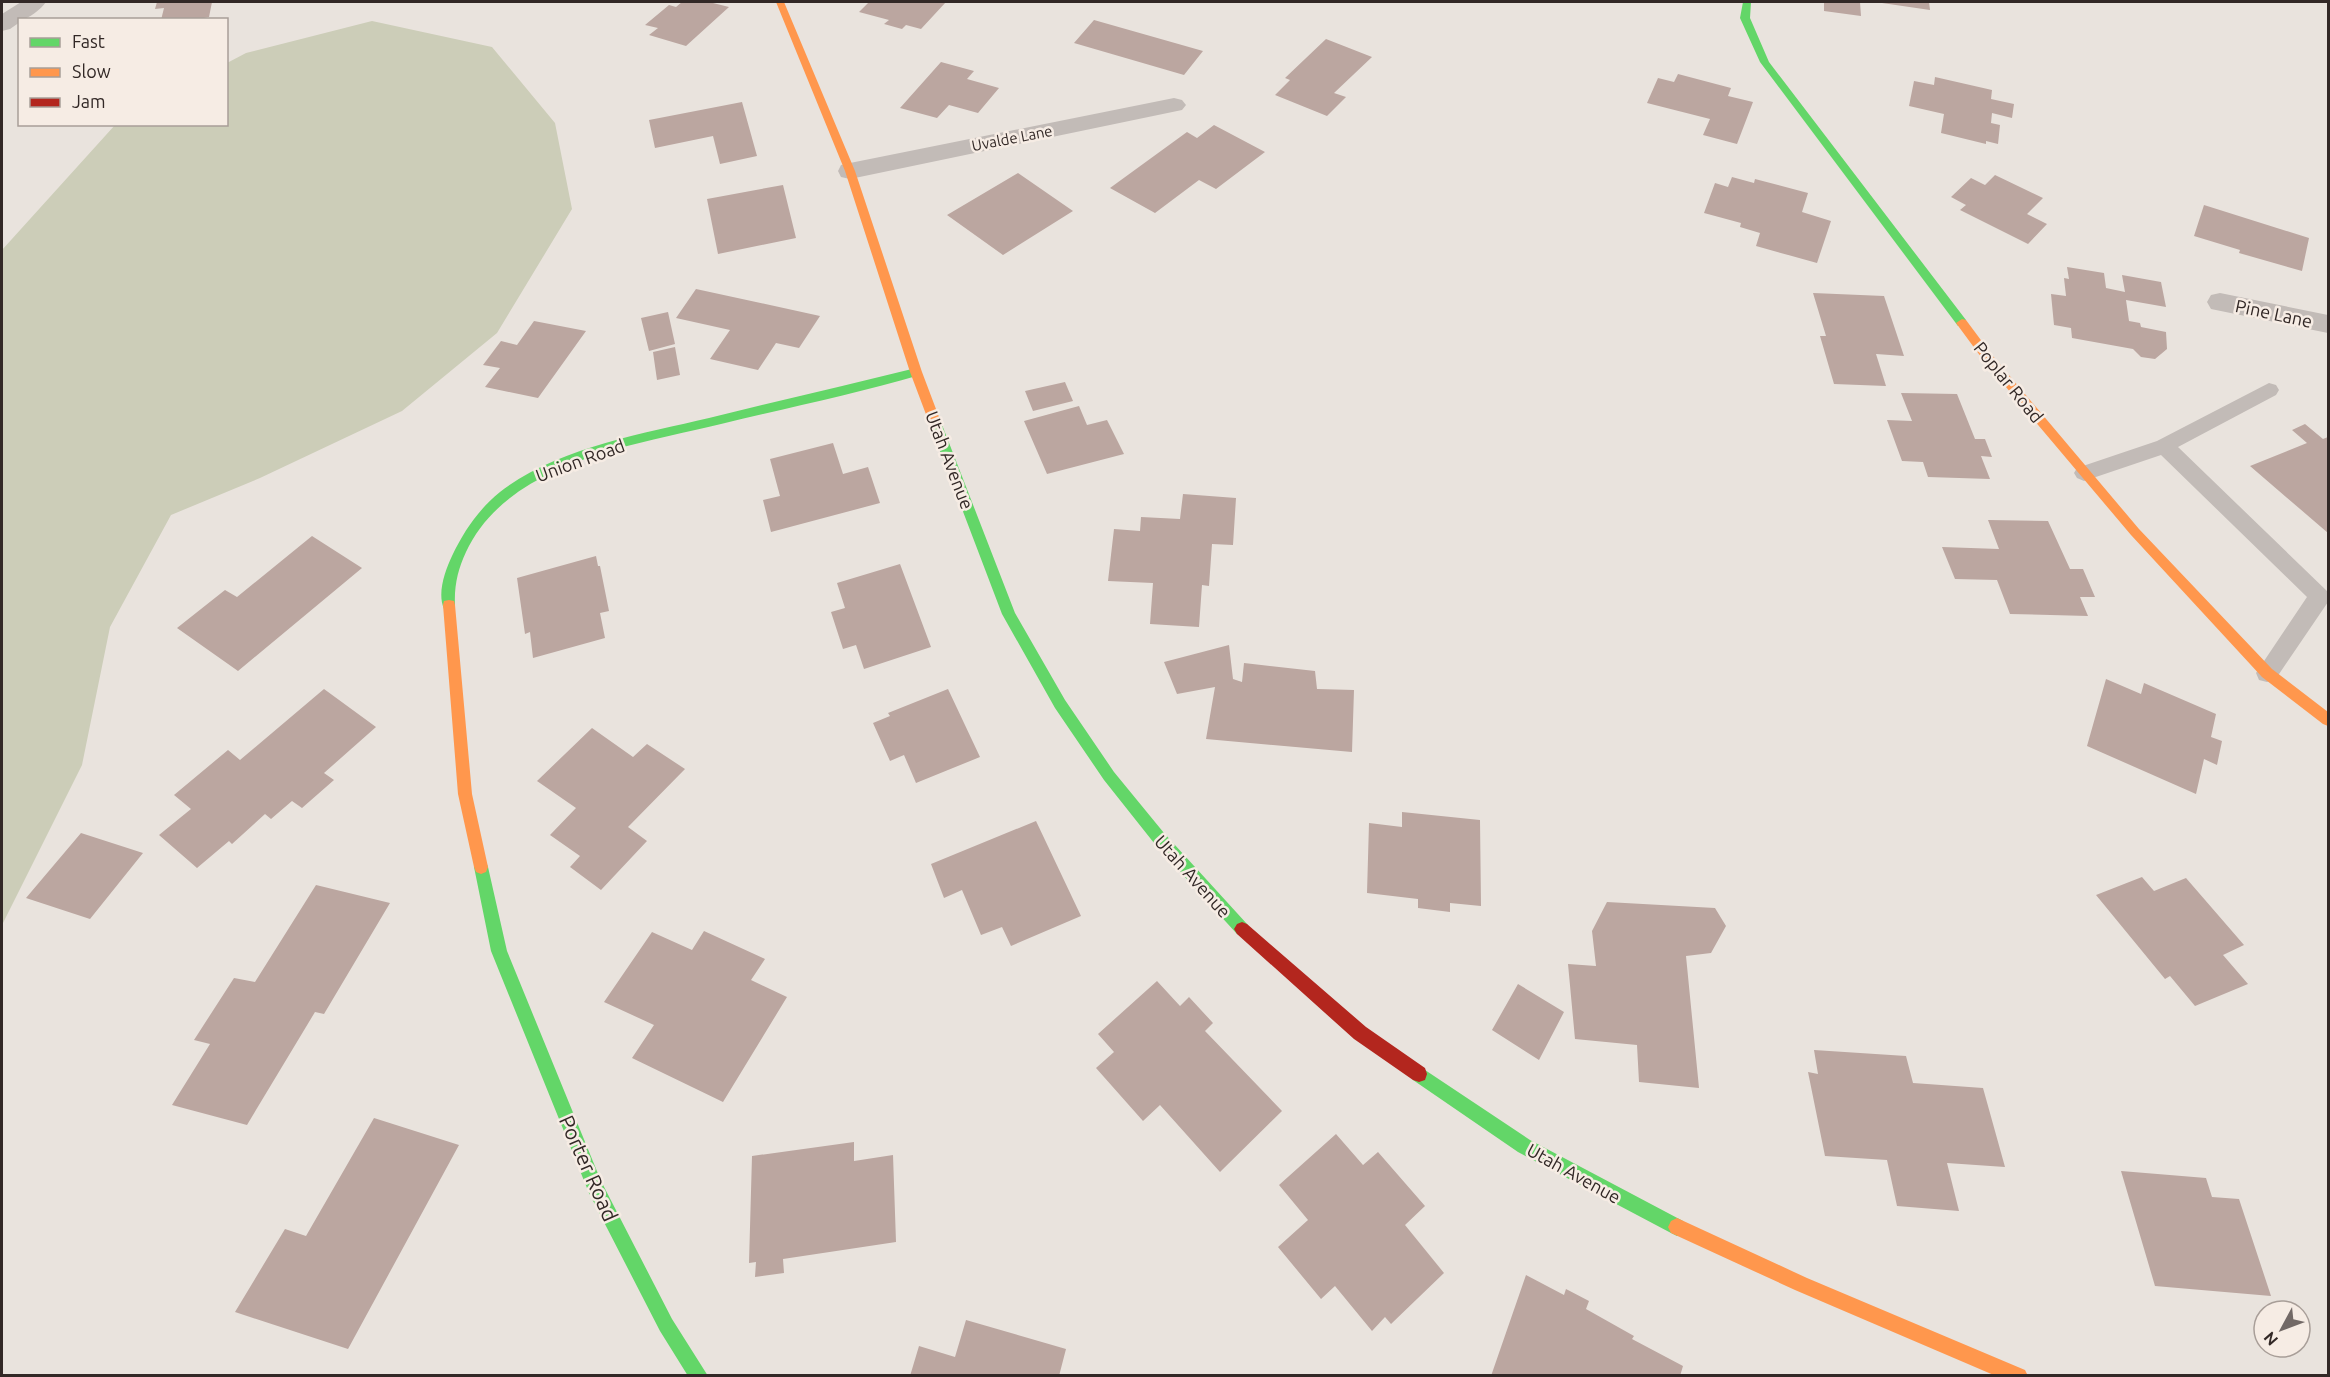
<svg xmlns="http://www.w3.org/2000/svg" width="2330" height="1377" viewBox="0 0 2330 1377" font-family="Ubuntu,sans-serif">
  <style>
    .green { fill: #cccdb8 }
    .building { fill: #bba6a0 }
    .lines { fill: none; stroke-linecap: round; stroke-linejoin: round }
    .lane { fill: #c2bbb7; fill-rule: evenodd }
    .street { fill: #c2bbb7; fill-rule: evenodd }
    .fast { fill: #63d668; fill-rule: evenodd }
    .slow { fill: #ff974d; fill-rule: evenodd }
    .jam { fill: #b3261e; fill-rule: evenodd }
    .labels { text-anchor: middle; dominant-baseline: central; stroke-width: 5; stroke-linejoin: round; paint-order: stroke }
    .far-street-label { font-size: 15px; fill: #322826; stroke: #f6ece4 }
    .street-label { font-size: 18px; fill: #322826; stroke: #f6ece4 }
    .near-street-label { font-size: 21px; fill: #322826; stroke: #f6ece4 }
  </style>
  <rect width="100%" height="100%" fill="#e9e3dd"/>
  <path class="green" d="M372 21 492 47 555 123 572 209 497 333 402 411 260 478 171 515 110 627 82 765 2 925V250L115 125 226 124 227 63 246 53Z"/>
  <path class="building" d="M157 2H212L209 17 194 20H161L164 8 155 9Z
    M682 2H709L729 7 686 46 649 35 658 28 645 25 669 5 676 7Z
    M869 2H946L921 29 906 25 902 29 884 24 889 20 859 12Z
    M1824 2H1860L1861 16 1824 11Z
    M1882 2H1929L1930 10 1882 3Z
    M1094 20 1203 51 1184 75 1074 43Z
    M1326 39 1372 57 1334 93 1346 97 1327 116 1275 95 1290 80 1285 78Z
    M941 62 974 71 967 79 999 88 978 113 949 105 937 118 900 108Z
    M1678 74 1731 88 1728 96 1753 102 1737 144 1703 135 1710 119 1647 103 1658 78 1674 82Z
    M1935 77 1992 90 1991 99 2014 104 2012 118 1992 113 1991 123 2000 125 1998 144 1986 141V144L1941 133 1944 114 1909 106 1914 81 1934 85Z
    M742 102 757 156 720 164 713 136 655 148 649 120Z
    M1214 125 1265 152 1216 189 1199 180 1155 213 1110 188 1187 132 1197 138Z
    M1018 173 1073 211 1003 255 947 215Z
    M1995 175 2043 198 2027 214 2047 224 2028 244 1960 210 1966 205 1951 197 1971 178 1985 185Z
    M1732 177 1754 183 1755 179 1808 193 1802 212 1831 221 1817 263 1756 246 1760 233 1740 227 1741 223 1704 213 1715 183 1728 187Z
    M783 185 796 238 718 254 707 199Z
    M2204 205 2309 238 2302 271 2239 253 2240 250 2194 236Z
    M2067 267 2104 273 2106 288 2125 292 2122 275 2161 282 2166 307 2126 300 2129 321 2140 323 2141 327 2166 332 2167 349 2155 359 2141 357 2133 349 2072 338 2071 328 2054 325 2051 294 2066 296 2064 278 2069 279Z
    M696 289 820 316 799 348 776 343 758 370 710 359 730 330 676 318Z
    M1813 293 1884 296 1904 356 1876 354 1886 386 1834 384 1820 336H1826Z
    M668 312 675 344 649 351 641 318Z
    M534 321 586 331 538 398 485 387 500 368 483 365 501 341 517 345Z
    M675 347 680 375 657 380 653 352Z
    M1065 382 1073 401 1033 411 1025 391Z
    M1901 393 1957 394 1975 439H1985L1992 457 1981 456 1990 479 1928 477 1923 462 1902 461 1887 420 1912 421Z
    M1079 406 1087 425 1107 420 1124 454 1047 474 1024 421Z
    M2305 424 2323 439 2328 437V533L2250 466 2307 443 2292 430Z
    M833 443 843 474 868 467 880 503 771 532 763 500 780 496 770 459Z
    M1183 494 1236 498 1233 545 1212 544 1209 586 1202 585 1199 627 1150 624 1153 583 1108 581 1114 529 1140 531 1141 517 1180 519Z
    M1988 520 2048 521 2070 569H2083L2095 597H2080L2088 616 2010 614 1997 580 1955 579 1942 547 1999 549Z
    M312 536 362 568 238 671 177 628 225 590 237 597Z
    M596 556 598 566H600L609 611 600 613 605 638 533 658 530 632 525 634 517 578Z
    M900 564 931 647 864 669 856 645 843 649 831 612 845 608 837 583Z
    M1229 645 1233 679 1242 682 1244 663 1315 671 1317 689 1354 690 1352 752 1206 739 1215 687 1177 694 1164 662Z
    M2106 679 2141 694 2144 683 2216 714 2211 737 2222 741 2217 765 2204 759 2196 794 2087 746Z
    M324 689 376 727 324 773 334 780 302 808 292 801 271 819 265 814 232 844 229 841 197 868 159 835 191 809 174 795 228 750 240 760Z
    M948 689 980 757 916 783 904 755 890 761 873 723 890 716 888 713Z
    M592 728 633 757 647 744 685 769 628 827 647 841 601 890 570 867 580 856 550 835 576 808 537 781Z
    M1402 812 1480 820 1481 906 1450 903V912L1418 908V899L1367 893 1369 823 1402 827Z
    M1036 821 1081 916 1011 946 1002 927 981 935 962 890 944 898 931 864Z
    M81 833 143 853 90 919 26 898Z
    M2142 877 2154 891 2186 878 2244 945 2223 955 2248 984 2195 1006 2170 976 2165 979 2096 895Z
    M316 885 390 903 324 1014 315 1012 247 1125 172 1105 210 1044 194 1040 234 978 255 982Z
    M1607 902 1715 908 1726 926 1711 953 1686 956 1699 1088 1639 1082 1637 1045 1575 1039 1568 964 1596 966 1592 931Z
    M704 931 765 959 751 980 787 997 723 1102 632 1058 654 1025 604 1002 652 932 692 950Z
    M1157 981 1180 1006 1189 997 1213 1023 1205 1031 1282 1111 1220 1172 1160 1105 1143 1121 1096 1068 1114 1052 1098 1034Z
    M1518 984 1564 1012 1539 1060 1492 1030Z
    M1814 1050 1906 1056 1913 1083 1983 1088 2005 1167 1947 1163 1959 1211 1897 1206 1887 1160 1825 1156 1808 1072 1818 1074Z
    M374 1118 459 1145 348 1349 235 1312 285 1229 306 1236Z
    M1336 1134 1363 1165 1378 1152 1425 1206 1405 1225 1444 1273 1391 1324 1385 1317 1372 1331 1335 1286 1321 1299 1278 1247 1308 1220 1279 1185Z
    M854 1142V1161L893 1155 896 1242 783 1259 784 1273 755 1277 756 1262 749 1263 752 1156Z
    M2121 1171 2206 1178 2212 1197 2239 1199 2271 1296 2155 1286Z
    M1526 1275 1564 1295 1566 1289 1589 1301 1586 1309 1634 1336 1632 1339 1683 1366 1680 1376H1491Z
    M966 1320 1066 1349 1059 1376H910L919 1346 955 1357Z"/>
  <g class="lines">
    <path class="lane" d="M2269 383 2276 385 2279 390 2276 395 2178 447 2328 592V602L2275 680 2267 682 2259 680 2256 673 2307 597 2161 455 2084 481 2077 478 2074 473 2077 468 2157 441Z"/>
    <path class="street" d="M21 2H46C41 9 29 19 20 20V22L10 29 2 31V14Z
      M1174 98 1182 100 1186 105 1182 110 850 179 841 177 838 171 841 165 850 163Z
      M2220 293 2328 315V333L2211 309 2207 302 2211 295Z"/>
    <path class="fast" d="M1743 2H1751L1750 18 1769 62 1966 320V326H1958L1760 62 1740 18Z
      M916 368 920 369V375C855 394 787 408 721 424 634 445 508 462 466 552 458 569 454 586 455 605L454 609H444C437 593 445 571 452 556 464 531 478 510 500 492 556 448 642 434 709 418 778 401 847 385 916 368Z
      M933 413 939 417 1015 613 1065 700 1114 772 1164 833 1247 924 1250 929 1247 934 1242 936 1237 934 1154 843 1104 780 1055 708 1002 614 927 417Z
      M481 860 486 862 488 867 507 951 601 1181 672 1319 708 1376H688L660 1331 589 1193 491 951 474 867 476 862Z
      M1419 1066 1530 1140 1683 1221 1686 1227 1683 1233 1677 1236 1671 1233 1518 1152 1413 1080 1411 1074 1413 1068Z"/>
    <path class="slow" d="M776 2H784L855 171 922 372 939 417 937 420H929L927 417 910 372 845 171Z
      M1962 319 1966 320 1992 355 2139 529 2272 669 2328 712V726L2323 724 2262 677 2131 535 1984 361 1956 323Z
      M449 600 454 601 455 605 472 794 488 867 486 872 481 874 476 872 474 867 458 794 443 605 444 601Z
      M1677 1218 1807 1278 2025 1370 2028 1376H1996L1795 1290 1671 1233 1668 1227 1671 1221Z"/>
    <path class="jam" d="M1242 922 1247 924 1366 1027 1425 1068 1427 1074 1425 1080 1419 1082 1413 1080 1354 1039 1237 934 1234 929 1237 924Z"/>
  </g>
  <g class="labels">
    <g class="far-street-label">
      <text transform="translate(1012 138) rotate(-11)">Uvalde Lane</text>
    </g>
    <g class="street-label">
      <text transform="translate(2274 313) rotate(12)">Pine Lane</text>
      <text transform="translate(2009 382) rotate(51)">Poplar Road</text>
      <text transform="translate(580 460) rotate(-20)">Union Road</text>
      <text transform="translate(950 460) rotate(69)">Utah Avenue</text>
      <text transform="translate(1193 876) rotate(48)">Utah Avenue</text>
      <text transform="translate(1574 1173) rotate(29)">Utah Avenue</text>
    </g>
    <g class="near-street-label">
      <text transform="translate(589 1168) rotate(66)">Porter Road</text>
    </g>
  </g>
  <rect width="2330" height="1377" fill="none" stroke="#322826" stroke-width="6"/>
  <rect x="18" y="18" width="210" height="108" fill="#f6ece4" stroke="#a89e98" stroke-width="1.5"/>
  <rect x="30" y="38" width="30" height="9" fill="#63d668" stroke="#a89e98" stroke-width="1.5"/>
  <text x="72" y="48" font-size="18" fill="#322826">Fast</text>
  <rect x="30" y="68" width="30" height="9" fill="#ff974d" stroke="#a89e98" stroke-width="1.5"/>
  <text x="72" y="78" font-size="18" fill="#322826">Slow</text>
  <rect x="30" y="98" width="30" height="9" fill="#b3261e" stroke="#a89e98" stroke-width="1.5"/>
  <text x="72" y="108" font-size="18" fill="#322826">Jam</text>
  <g transform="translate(2282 1329) rotate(229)"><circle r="28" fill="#f6ece4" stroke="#a89e98" stroke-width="1.5"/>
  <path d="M0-4.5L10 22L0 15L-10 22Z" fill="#726966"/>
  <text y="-9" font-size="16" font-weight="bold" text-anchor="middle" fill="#322826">N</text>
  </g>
</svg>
